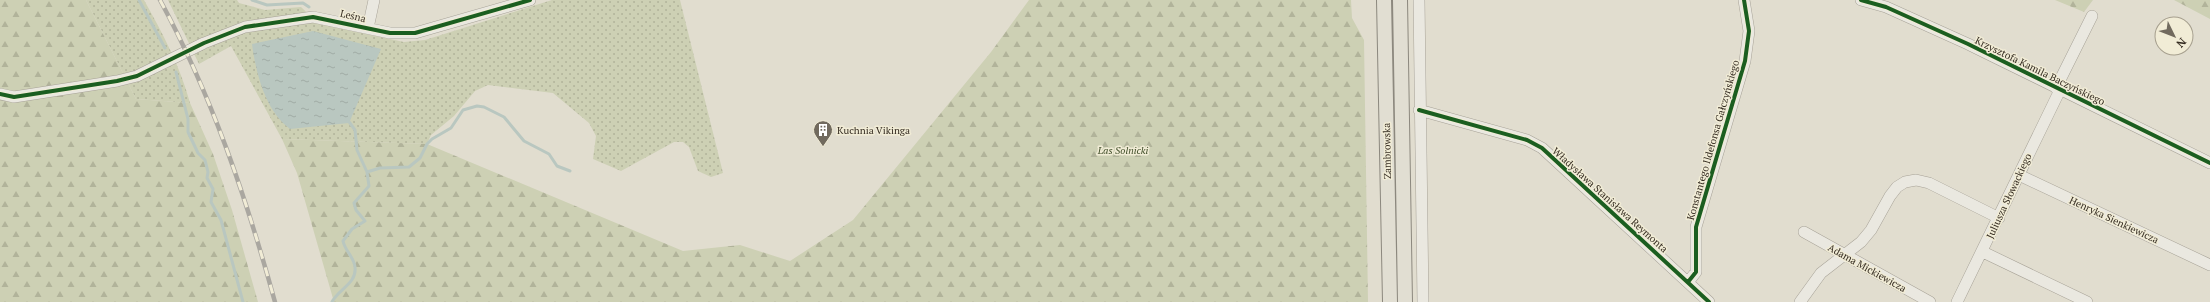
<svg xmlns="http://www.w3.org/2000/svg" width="2210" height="302" viewBox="0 0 2210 302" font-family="'PT Serif',serif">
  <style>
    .grass { fill: url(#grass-dots) }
    .forest { fill: url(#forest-firs) }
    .water { fill: url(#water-ripples) }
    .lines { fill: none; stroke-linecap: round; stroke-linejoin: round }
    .stream { stroke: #b9c7c0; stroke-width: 3 }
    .minor-casing { stroke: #a7a297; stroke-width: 12 }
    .major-casing { stroke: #8c887e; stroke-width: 16 }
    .minor { stroke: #eae8e0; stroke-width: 11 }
    .major { stroke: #e1ded2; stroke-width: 14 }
    .rail-casing { stroke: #aaa7a0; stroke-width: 4.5 }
    .rail { stroke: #f1ecd6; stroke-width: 3; stroke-dasharray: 9; stroke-linecap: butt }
    .cycleway-casing { stroke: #f1ecd6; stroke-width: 6 }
    .cycleway { stroke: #1b5e20; stroke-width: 4 }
    .labels { text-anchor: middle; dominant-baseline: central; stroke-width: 3; stroke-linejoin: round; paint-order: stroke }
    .street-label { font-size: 10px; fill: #352c21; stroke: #f1ecd6 }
    .poi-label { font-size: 10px; fill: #352c21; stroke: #f1ecd6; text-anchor: start }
    .park-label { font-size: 10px; font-style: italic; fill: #414f2a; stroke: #f1ecd6 }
  </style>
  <defs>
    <pattern id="grass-dots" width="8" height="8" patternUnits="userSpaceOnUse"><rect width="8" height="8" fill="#cdd0b4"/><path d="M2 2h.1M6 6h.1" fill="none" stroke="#b1b39a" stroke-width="1.8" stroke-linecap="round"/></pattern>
    <pattern id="forest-firs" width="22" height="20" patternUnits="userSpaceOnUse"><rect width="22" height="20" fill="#cdd0b4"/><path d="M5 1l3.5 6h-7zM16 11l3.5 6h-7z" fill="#b1b39a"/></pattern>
    <pattern id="water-ripples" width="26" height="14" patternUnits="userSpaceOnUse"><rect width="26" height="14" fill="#b9c7c0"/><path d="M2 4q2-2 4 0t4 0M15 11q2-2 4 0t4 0" fill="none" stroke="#a0aba5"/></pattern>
  </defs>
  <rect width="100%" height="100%" fill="#e1ddcf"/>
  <path class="grass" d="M86 0H144C163 34 180 66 190 103L136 99Z
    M168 0H237L239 3 265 10 301 7 319 24 404 42 425 40 552 0H680L723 173 711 177 698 171 689 147 683 142H674L621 171 593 159 596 136 589 123 553 93 488 85 475 91 454 116 431 135 427 144 282 139 231 46 199 64Z"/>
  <path class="forest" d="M0 0H86L136 99 190 103 213 154 232 210 258 302H0Z
    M1029 0H1351L1352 18 1364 40 1368 302H334L297 173 282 139 427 144 683 251 740 245 790 261 853 220 991 52Z
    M2055 0H2093L2084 12Z
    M2174 0H2210V19Z"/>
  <path class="water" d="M313 31 381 49 349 123 290 129C265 111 256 73 252 44Z"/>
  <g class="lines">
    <path class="stream" d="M139 0 165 48
      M252 0 267 5 303 3 309 7
      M176 72 188 119V132L198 153 205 160 208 172 207 178 213 189 211 202 221 220 243 302
      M367 172 380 168 409 167 420 158 427 144 432 139 451 128 463 110 477 106 484 107 504 117 524 141 549 154 557 166 570 171
      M332 302C338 289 357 284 355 267 354 257 345 251 343 241L352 229 365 221 356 210 354 203 369 186 367 172 357 150 355 130 347 119"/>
    <defs>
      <path id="minor" d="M1419 0 1423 302
        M1861 0 1886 7 1968 44 2210 163
        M368 28 374 0
        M2056 88 2092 16
        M0 94 14 97 117 81 137 76 204 43 245 27 313 17 390 33H415L530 0
        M1419 110 1527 140 1542 148 1709 302
        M2019 175 2210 265
        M1804 232 1930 302
        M1983 252 2087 302
        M1688 282 1696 272V227L1745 61 1749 31 1744 0
        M1800 302 1821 273 1861 242 1871 230 1890 196 1897 187 1905 182 1916 180 1929 183 1999 218
        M1957 302 2060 90"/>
      <path id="major" d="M1384 0 1390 302
        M1400 0 1405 302"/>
    </defs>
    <use href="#minor" class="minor-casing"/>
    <use href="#major" class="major-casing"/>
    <use href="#minor" class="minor"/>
    <use href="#major" class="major"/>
    <defs>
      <path id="rail" d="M160 0C212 96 246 197 275 302"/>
    </defs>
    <use href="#rail" class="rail-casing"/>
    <use href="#rail" class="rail"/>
    <defs>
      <path id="cycleway" d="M1861 0 1886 7 1968 44 2210 163
        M0 94 14 97 117 81 137 76 204 43 245 27 313 17 390 33H415L530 0
        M1419 110 1527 140 1542 148 1709 302
        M1688 282 1696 272V227L1745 61 1749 31 1744 0"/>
    </defs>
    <use href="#cycleway" class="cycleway-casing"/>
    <use href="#cycleway" class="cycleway"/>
  </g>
  <defs>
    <symbol id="building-pin" viewBox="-11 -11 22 30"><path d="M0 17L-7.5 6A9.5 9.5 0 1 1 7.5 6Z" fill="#716a5e" stroke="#f1ecd6"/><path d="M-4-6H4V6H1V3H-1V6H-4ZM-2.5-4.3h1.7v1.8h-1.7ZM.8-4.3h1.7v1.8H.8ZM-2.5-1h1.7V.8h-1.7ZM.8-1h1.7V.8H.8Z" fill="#fff"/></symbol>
  </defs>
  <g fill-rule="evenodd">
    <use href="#building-pin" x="812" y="119" width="22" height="30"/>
  </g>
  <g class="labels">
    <g class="street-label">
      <text transform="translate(353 16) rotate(13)">Leśna</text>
      <text transform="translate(2040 71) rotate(26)">Krzysztofa Kamila Baczyńskiego</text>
      <text transform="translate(1713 140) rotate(-74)">Konstantego Ildefonsa Gałczyńskiego</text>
      <text transform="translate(1387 151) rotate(-91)">Zambrowska</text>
      <text transform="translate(2009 196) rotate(-65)">Juliusza Słowackiego</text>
      <text transform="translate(1610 200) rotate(42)">Władysława Stanisława Reymonta</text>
      <text transform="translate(2114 220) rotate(25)">Henryka Sienkiewicza</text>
      <text transform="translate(1867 268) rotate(29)">Adama Mickiewicza</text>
    </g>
    <g class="poi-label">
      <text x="837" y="130">Kuchnia Vikinga</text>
    </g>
    <g class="park-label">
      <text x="1123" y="150">Las Solnicki</text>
    </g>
  </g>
  <g transform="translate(2174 36) rotate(133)"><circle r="19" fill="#f1ecd6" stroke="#a69f8e"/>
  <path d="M0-3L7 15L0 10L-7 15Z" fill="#716a5e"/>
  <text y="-6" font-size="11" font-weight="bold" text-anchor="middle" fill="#352c21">N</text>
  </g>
</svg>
